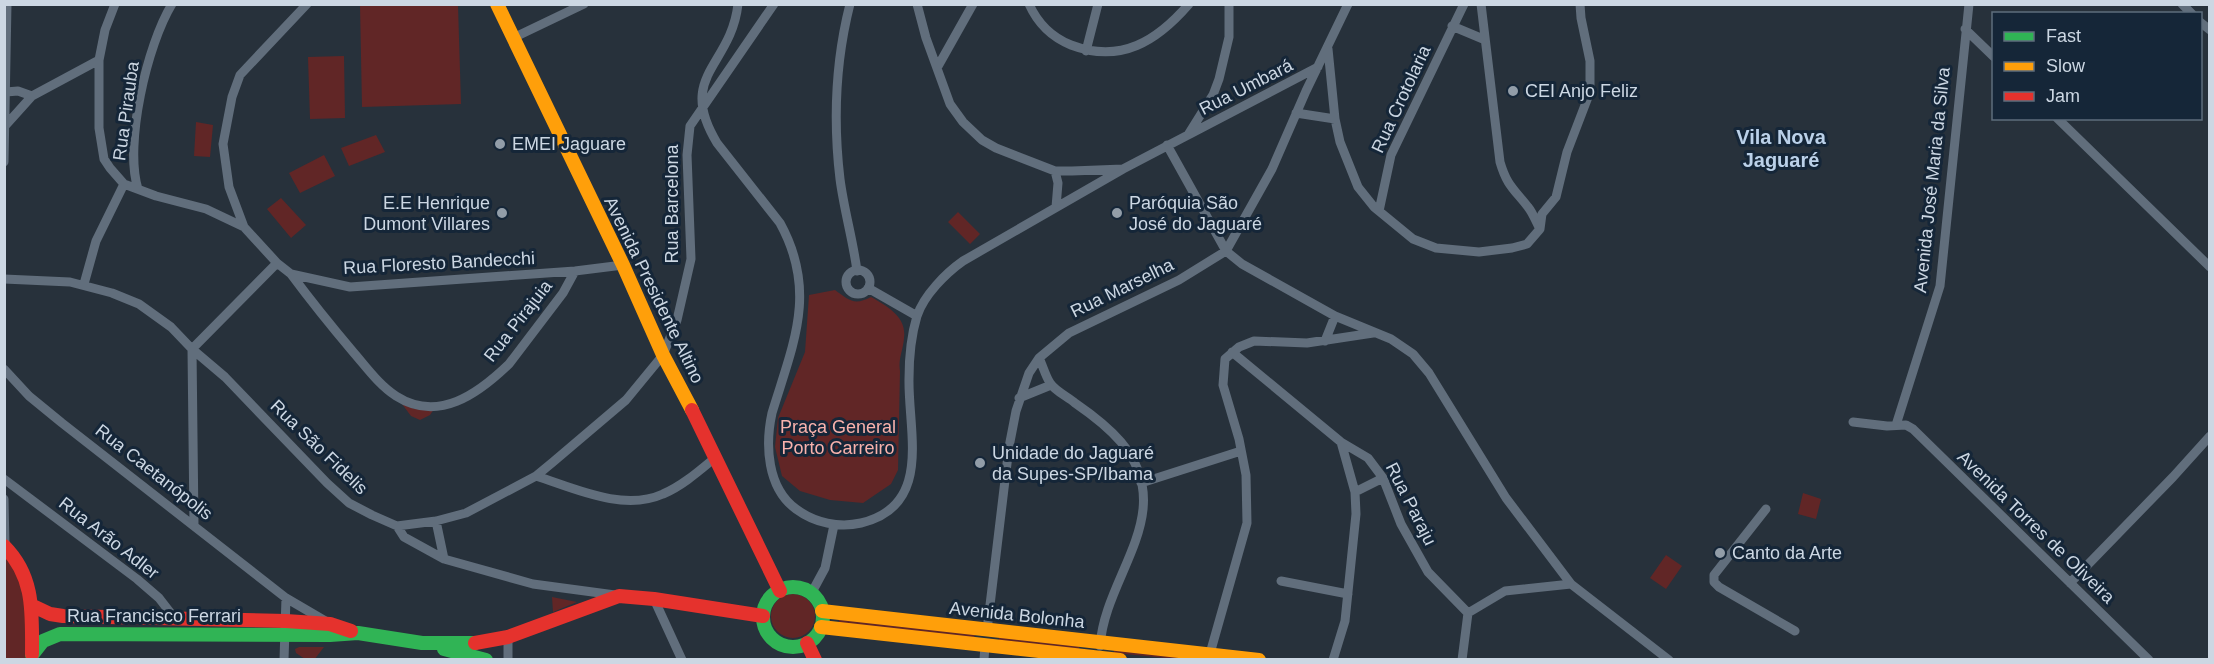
<svg xmlns="http://www.w3.org/2000/svg" width="2214" height="664" viewBox="0 0 2214 664" font-family="Arial,sans-serif">
  <style>
    .green { fill: #612626 }
    .lines { fill: none; stroke-linecap: round; stroke-linejoin: round }
    .street { stroke: #616e7c; stroke-width: 9 }
    .fast { stroke: #30b455; stroke-width: 14 }
    .slow { stroke: #ff9f0a; stroke-width: 14 }
    .jam { stroke: #e5322d; stroke-width: 14 }
    .poi-dot { fill: #929da8; stroke: #152638; stroke-width: 2 }
    .labels { text-anchor: middle; dominant-baseline: central; stroke-width: 6; stroke-linejoin: round; paint-order: stroke }
    .street-label { font-size: 18px; fill: #ccd7e3; stroke: #152638 }
    .poi-label { font-size: 18px; fill: #ccd7e3; stroke: #152638; text-anchor: start }
    .park-label { font-size: 18px; fill: #f9b2ac; stroke: #152638 }
    .neighbourhood-label { font-size: 20px; font-weight: bold; fill: #bbd1e9; stroke: #152638 }
  </style>
  <rect width="100%" height="100%" fill="#27313b"/>
  <path class="green" d="M360 5H458L461 104 362 107Z
    M344 56 345 118 310 119 308 57Z
    M196 122 213 125 210 157 194 156Z
    M376 135 385 152 349 166 341 148Z
    M324 155 335 176 300 193 289 173Z
    M281 198 306 225 291 238 267 209Z
    M958 212 980 234 970 244 948 222Z
    M835 290C849 300 854 306 871 297 887 306 907 317 904 338 903 351 898 359 900 371L898 470 891 484 863 503 830 500 800 491 782 476 775 447 778 418 805 352 809 295Z
    M402 404 415 409H434L430 415 420 420 411 416Z
    M1803 493 1821 499 1816 519 1798 514Z
    M1666 555 1682 566 1666 589 1650 578Z
    M4 556C30 584 26 618 29 655L27 659H5Z
    M771 616a22 22 0 1 1 44 0a22 22 0 1 1-44 0Z
    M552 597 577 602 553 612Z
    M839 619 975 634 974 638 839 623Z
    M999 637 1079 645V649L999 641Z
    M299 647H324L314 660 305 659 296 653 295 649Z
    M1114 649 1177 656V659L1114 653Z"/>
  <g class="lines">
    <path class="street" d="M115 4 105 30 99 60V128L104 159 110 168 124 184 156 196 206 209 244 227
      M307 4 240 75 232 97 223 144 229 187 244 227 277 263 291 274 350 287 575 271 623 265
      M738 4C731 67 676 75 717 143L780 223C818 292 793 344 772 413 765 445 767 488 796 509 815 523 839 528 861 523 933 506 908 432 909 379 909 359 911 336 917 316 924 295 946 273 963 261L1123 169
      M850 4C835 63 833 120 840 179 844 210 853 240 857 271
      M917 4 926 38 950 104 963 122 982 140 996 148 1055 171H1072L1123 169 1188 135 1213 95 1219 79 1229 37V4
      M1029 4C1038 24 1051 37 1071 45 1121 64 1157 41 1189 4
      M1481 4 1500 162C1507 186 1514 189 1528 207 1533 213 1536 222 1540 229
      M2182 4 2192 14
      M2200 22 2210 30
      M1452 26 1483 39
      M1965 29 1994 57
      M513 38 584 4
      M1328 49 1335 119 1340 142 1358 187 1374 207 1413 239 1436 248 1479 252 1512 248 1527 244 1540 229 1542 214 1556 197 1567 152 1590 92V61L1581 18 1580 4
      M1086 51 1098 4
      M937 68 973 4
      M6 92 18 91 32 96
      M1296 113 1335 119
      M2057 118 2210 267
      M5 126 32 96 99 60
      M1190 134 1318 67
      M1167 145 1226 251 1242 264 1335 316 1391 339 1413 354 1429 373 1506 498 1571 584 1669 660
      M4 162 7 4
      M1055 171 1058 183 1056 207
      M138 189C124 144 147 45 172 4
      M1379 211 1391 155 1464 4
      M846 282a12 12 0 1 1 24 0a12 12 0 1 1-24 0Z
      M291 274C311 301 332 327 354 353 367 368 379 385 396 396 438 423 478 394 509 364L563 293 575 271
      M4 279 70 282 112 293 139 304 171 327 192 349 225 377 327 483 349 503 372 515 397 526 436 521 466 513 536 476 553 462 626 400 663 355 677 320 691 259 687 155 690 126 774 4
      M84 284 96 241 124 184
      M868 288 917 316
      M1325 341 1335 316
      M1232 352 1341 442 1368 458 1383 478 1401 524 1428 572 1468 613
      M1039 358C1043 366 1045 375 1050 383 1055 391 1068 397 1075 403 1091 414 1108 427 1121 442 1180 513 1105 574 1100 646
      M4 369 29 396 62 423 286 598 327 622
      M1019 398 1051 385
      M1853 422 1887 426 1906 425 1913 429 2149 660
      M1896 425 1940 286 1969 4
      M536 476C574 488 623 512 663 494 682 486 699 471 716 457
      M4 479 137 579 159 598 176 620
      M1141 483 1241 451
      M1355 492 1383 478
      M4 499 5 546
      M1766 509 1714 575V582L1719 587 1795 631
      M436 521 444 559
      M194 525 192 349 277 263
      M397 526 404 537 444 559 533 584 615 595
      M1281 581 1348 594
      M2070 583 2173 477 2210 436
      M811 594 825 568 834 525
      M654 599 682 660
      M987 630 1009 447 1016 411 1029 373 1039 358 1069 333 1179 280 1226 251 1272 169 1306 91 1348 4
      M508 637V660
      M1209 657 1247 523 1246 475 1239 439 1223 385 1225 359 1239 347 1254 341 1307 343 1373 333
      M284 660 286 598
      M984 660 985 645
      M1333 660 1345 621 1356 514 1355 492 1341 442
      M1462 660 1468 613 1505 591 1571 584"/>
    <path class="fast" d="M763 617a30 30 0 1 1 60 0a30 30 0 1 1-60 0Z
      M444 649 486 660
      M32 655 43 641 60 634 330 635 358 633 422 643H475"/>
    <path class="slow" d="M497 4 623 265 663 355 692 410
      M822 611 1259 660
      M821 627 1120 660"/>
    <path class="jam" d="M692 410 780 591
      M4 546C35 577 32 613 32 654
      M31 605 50 614 63 616 286 621 330 624 351 631
      M475 643 508 637 619 596 654 599 763 616
      M807 643 815 660"/>
  </g>
  <g class="poi-dot">
    <circle cx="1513" cy="91" r="6"/>
    <circle cx="500" cy="144" r="6"/>
    <circle cx="502" cy="213" r="6"/>
    <circle cx="1117" cy="213" r="6"/>
    <circle cx="980" cy="463" r="6"/>
    <circle cx="1720" cy="553" r="6"/>
  </g>
  <g class="labels">
    <g class="street-label">
      <text transform="translate(1246 87) rotate(-27)">Rua Umbará</text>
      <text transform="translate(1401 99) rotate(-65)">Rua Crotolaria</text>
      <text transform="translate(126 111) rotate(-82)">Rua Pirauba</text>
      <text transform="translate(1932 180) rotate(-84)">Avenida José Maria da Silva</text>
      <text transform="translate(672 204) rotate(-90)">Rua Barcelona</text>
      <text transform="translate(439 263) rotate(-3)">Rua Floresto Bandecchi</text>
      <text transform="translate(1122 288) rotate(-26)">Rua Marselha</text>
      <text transform="translate(654 290) rotate(64)">Avenida Presidente Altino</text>
      <text transform="translate(518 321) rotate(-52)">Rua Pirajuia</text>
      <text transform="translate(319 447) rotate(44)">Rua São Fidelis</text>
      <text transform="translate(154 472) rotate(38)">Rua Caetanópolis</text>
      <text transform="translate(1411 504) rotate(63)">Rua Paraju</text>
      <text transform="translate(2036 527) rotate(44)">Avenida Torres de Oliveira</text>
      <text transform="translate(109 538) rotate(38)">Rua Arão Adler</text>
      <text transform="translate(1017 615) rotate(6)">Avenida Bolonha</text>
      <text x="154" y="616">Rua Francisco Ferrari</text>
    </g>
    <g class="poi-label">
      <text x="1525" y="91">CEI Anjo Feliz</text>
      <text x="512" y="144">EMEI Jaguare</text>
      <text x="490" y="203" text-anchor="end">E.E Henrique<tspan x="490" dy="21">Dumont Villares</tspan></text>
      <text x="1129" y="203">Paróquia São<tspan x="1129" dy="21">José do Jaguaré</tspan></text>
      <text x="992" y="453">Unidade do Jaguaré<tspan x="992" dy="21">da Supes-SP/Ibama</tspan></text>
      <text x="1732" y="553">Canto da Arte</text>
    </g>
    <g class="park-label">
      <text x="838" y="427">Praça General<tspan x="838" dy="21">Porto Carreiro</tspan></text>
    </g>
    <g class="neighbourhood-label">
      <text x="1781" y="137">Vila Nova<tspan x="1781" dy="23">Jaguaré</tspan></text>
    </g>
  </g>
  <rect width="2214" height="664" fill="none" stroke="#ccd7e3" stroke-width="12"/>
  <rect x="1992" y="12" width="210" height="108" fill="#152638" stroke="#5e6d7c" stroke-width="1.5"/>
  <rect x="2004" y="32" width="30" height="9" fill="#30b455" stroke="#5e6d7c" stroke-width="1.5"/>
  <text x="2046" y="42" font-size="18" fill="#ccd7e3">Fast</text>
  <rect x="2004" y="62" width="30" height="9" fill="#ff9f0a" stroke="#5e6d7c" stroke-width="1.5"/>
  <text x="2046" y="72" font-size="18" fill="#ccd7e3">Slow</text>
  <rect x="2004" y="92" width="30" height="9" fill="#e5322d" stroke="#5e6d7c" stroke-width="1.5"/>
  <text x="2046" y="102" font-size="18" fill="#ccd7e3">Jam</text>
</svg>
